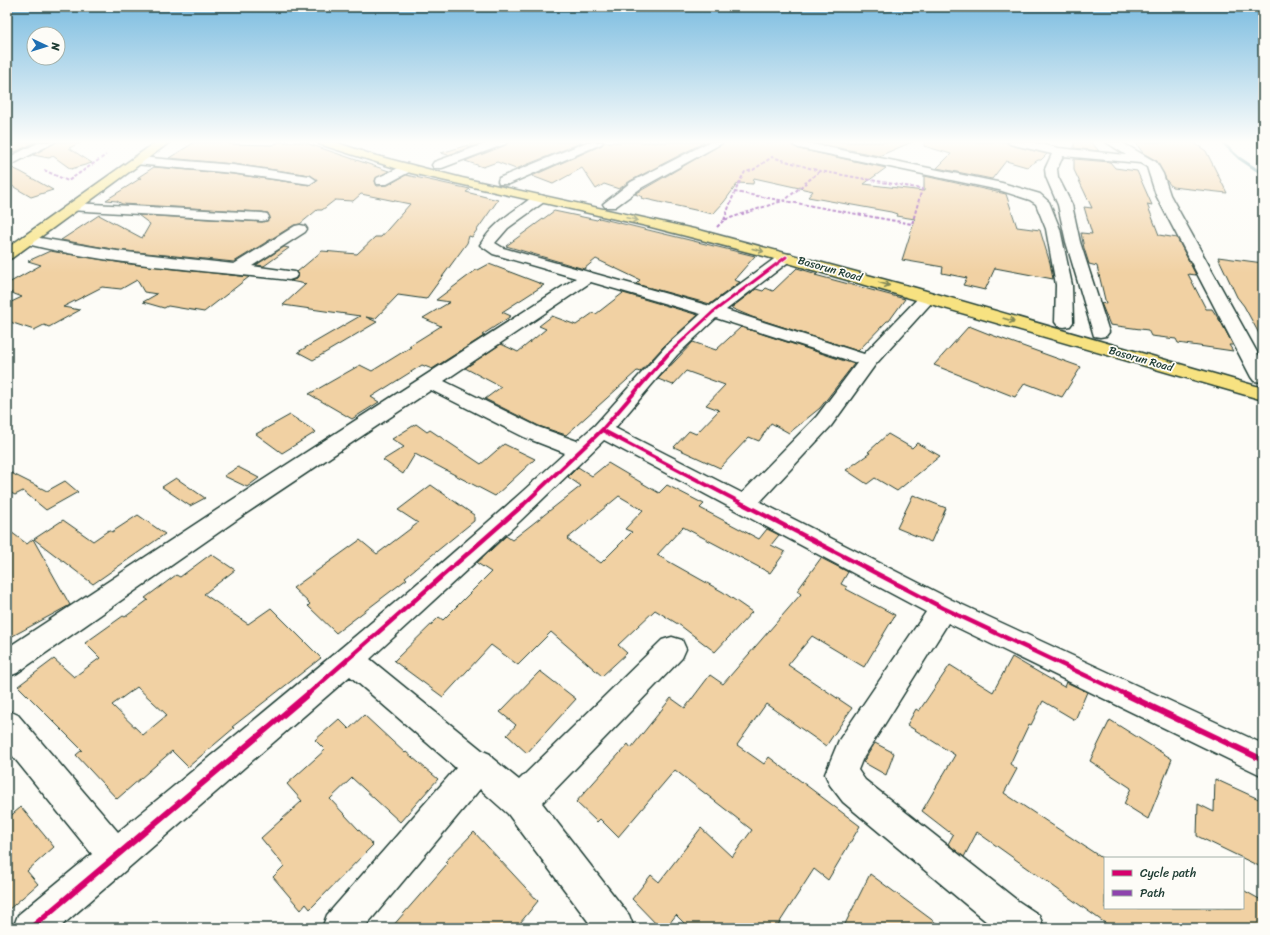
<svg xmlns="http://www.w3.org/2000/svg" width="1270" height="935" viewBox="0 0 1270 935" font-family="Sriracha,sans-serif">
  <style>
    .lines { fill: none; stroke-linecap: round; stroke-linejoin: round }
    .stream { stroke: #549095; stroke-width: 3 }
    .building { fill: #f1d1a3; stroke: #1f3d34; fill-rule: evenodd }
    .minor-casing { stroke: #1f3d34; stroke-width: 3 }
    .major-casing { stroke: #1f3d34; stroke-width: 3 }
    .highway-casing { stroke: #1f3d34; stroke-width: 3 }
    .minor { fill: #fdfcf7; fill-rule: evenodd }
    .major { fill: #f7e281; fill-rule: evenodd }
    .highway { fill: #f7e281; fill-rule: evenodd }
    .quiet { stroke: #8e44ad; stroke-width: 2; stroke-dasharray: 3.5 2; stroke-linecap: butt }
    .cycleway-far3-casing { stroke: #fdfcf7; stroke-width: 5 }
    .cycleway-far2-casing { stroke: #fdfcf7; stroke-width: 6 }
    .cycleway-far1-casing { stroke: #fdfcf7; stroke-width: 7 }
    .cycleway-casing { stroke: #fdfcf7; stroke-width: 8 }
    .cycleway-far3 { stroke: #d6006c; stroke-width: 3 }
    .cycleway-far2 { stroke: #d6006c; stroke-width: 4 }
    .cycleway-far1 { stroke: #d6006c; stroke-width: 4.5 }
    .cycleway { stroke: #d6006c; stroke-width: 6 }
    .oneway { stroke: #808757 }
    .labels { text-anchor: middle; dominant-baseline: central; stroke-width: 3.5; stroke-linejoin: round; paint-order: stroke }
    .far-street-label { font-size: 11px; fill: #1f3d34; stroke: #fdfcf7 }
  </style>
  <rect width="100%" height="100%" fill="#fdfcf7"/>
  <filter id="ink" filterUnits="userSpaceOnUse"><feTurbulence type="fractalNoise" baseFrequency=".025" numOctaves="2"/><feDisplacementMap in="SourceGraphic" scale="8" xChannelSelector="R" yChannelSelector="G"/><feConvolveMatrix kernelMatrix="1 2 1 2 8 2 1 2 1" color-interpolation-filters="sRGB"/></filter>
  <g filter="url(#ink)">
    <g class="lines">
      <path class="stream" d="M1222 142 1239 158 1263 174"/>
    </g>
    <path class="building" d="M7 142H36L15 152 7 151Z
      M56 142H82L69 148 92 163 71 169 53 156 49 158 33 155Z
      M195 142H232L229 144 272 145 280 142H303L389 171 376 178 375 181 377 186 388 185 406 175 470 189 466 192 498 200 472 237 469 236 467 243 426 299 398 295 375 319 366 317 377 322 313 360 298 352 360 316 283 305 306 284 290 281 296 279 298 276 297 272 322 251 357 254 375 237H381L410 204 361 194 353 201 335 200 322 210H317L300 224 294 225 234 262 117 250 61 240 99 215 142 238 150 224 138 215 262 222 267 221 270 218 268 213 262 212 122 204 117 201 106 200 141 178H137L154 167 233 174 310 185 317 180 310 175 233 164 169 158Z
      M478 142H485L448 155 441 153Z
      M508 142H583L516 169 497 162 483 167 465 161 506 145Z
      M604 142H705L630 181 619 189 604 184 596 189 582 168 553 184 532 176 602 145Z
      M725 142H794L792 145 799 149 886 168 864 184 924 191V176L929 177 1006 194 1017 227 1040 230 1050 263 1053 279 995 268 985 290 963 285 967 278 942 273 943 267 902 260 915 219 896 216 897 214 891 212 808 197 813 191 754 178 753 184 738 183 724 202 713 214 641 198 643 197 635 194Z
      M810 142H912L879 156Z
      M925 142H1007L1010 145 1047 154 1041 160H1038L1027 167 1006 161 992 179 937 168 951 154 924 146Z
      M1074 142H1091L1099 151 1074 148Z
      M1135 142H1193L1206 151 1227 193 1172 187 1167 181 1157 161 1143 153Z
      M1074 159 1110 162 1115 168 1137 171 1152 205 1147 204 1159 235 1177 238 1196 275 1188 274 1206 309H1212L1222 324 1233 345H1229L1233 351 1178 343 1176 339 1151 336 1148 330 1110 325 1101 303 1106 304 1097 266 1089 264 1084 248 1081 233 1092 234 1084 207 1092 208 1074 170Z
      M10 167 21 172 53 190 31 197 7 183V168Z
      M554 211 597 220 599 218 755 256 734 280 740 282 710 304 636 284 640 280 596 259 584 269 506 246Z
      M284 247 289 248 264 266 256 265Z
      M50 251 122 263 249 277 204 312 168 306 164 308 143 302 157 294 144 292 137 280 121 289 102 287 63 307 80 310 49 327 44 325 34 330 7 321V304L22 297 7 291V284L41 265 28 261Z
      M1218 257 1263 263V341L1244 306 1237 297Z
      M489 264 544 285 502 312 511 316 482 335 484 336 432 369 422 365 371 397 379 402 352 419 309 394 360 365 372 371 411 347 409 346 441 326 423 318 450 302 436 300 476 270H478Z
      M797 268 817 274 815 275 905 299 889 321H887L858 351 752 317 731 308 756 289 763 291 766 288 773 291Z
      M623 293 698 315 664 346 640 372 637 371 566 435 539 426 485 399 501 387 465 368 501 344 518 352 546 329 539 326 552 316 576 325 593 313 596 314Z
      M969 326 989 334 1081 367 1062 397 1025 383 1015 397 934 365Z
      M741 327 854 364 820 408 789 433 771 423 759 441 749 437 720 468 674 447 689 431 696 434 719 410 706 405 725 385 686 371 673 385 658 379 693 342 716 350Z
      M290 415 316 432 282 453 256 434Z
      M416 424 427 432 430 430 481 464 504 444 535 459 495 496 415 454 403 474 383 460 404 447 392 439Z
      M888 434 912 448 917 443 940 456 897 491 875 478 867 484 846 470 870 453 868 452Z
      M608 463 659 493 667 485 704 504 700 508 759 539 767 529 779 535 771 545 785 552 770 573 683 527 657 555 723 592 752 612 715 652 681 626 655 610 618 645 627 653 602 676 551 632 518 665 491 645 443 697 394 661 439 617 443 620 491 572 477 563 506 536 512 540 581 486 568 477 578 467 592 476ZM619 496 643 510 625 529 632 532 601 563 567 539Z
      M238 467 259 478 247 487 224 476Z
      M7 471 47 491 65 481 78 492 46 510 23 491 15 495 7 491Z
      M176 478 205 498 190 506 162 487Z
      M431 485 474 515V521L405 577 407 579 336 633 308 606 310 604 293 588 360 540 377 554 418 523 398 510Z
      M913 495 946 508 931 542 897 528Z
      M138 515 165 534 93 584 34 539 63 520 93 541 109 530 112 532Z
      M7 529 27 544 33 539 70 605 7 639Z
      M211 554 235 570 204 594 248 624 271 608 321 658 232 727 234 728 188 767 172 751 117 799 76 755 82 750 18 686 54 659 74 677 100 658 85 643 123 616 125 617 148 600 145 598 176 575 180 577ZM137 687 167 715 143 735 112 705Z
      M821 558 848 572 841 584 847 587 846 589 895 615 864 667 812 636 788 665 852 708 826 746 766 704 737 745 764 764 769 757 860 826 828 880 814 869 776 928H689L676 915 666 928H660L632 899 651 875 659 882 701 828 732 857 752 830 675 770 618 837 600 819 597 822 576 802 628 744 631 748 671 698 685 708 710 675 723 684 801 594 797 591Z
      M1012 657 1064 687 1066 682 1087 692 1075 720 1043 701 1031 725 1029 724 1010 764 1017 769 1004 793 1105 860V908H1243V890L1263 901V928H1112L977 832 964 857 948 844 953 835 922 811 955 755 907 725 916 709 919 711 950 665 993 692Z
      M540 671 576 699 527 753 507 735 516 725 500 712Z
      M364 715 405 753 406 752 438 779 400 822 352 778 330 799 373 845 310 909 306 904 301 910 273 877 284 866 261 838 302 801 287 784 325 750 315 740 339 719 349 729Z
      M1110 720 1172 759 1148 819 1124 804 1131 788 1090 761Z
      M875 743 894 753 886 775 863 762Z
      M1215 779 1263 801V868L1197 836 1198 804 1214 812Z
      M21 807 54 847 27 871 38 884 7 911V819Z
      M474 832 538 901 516 928H391L447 864 445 862Z
      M870 874 943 928H843Z"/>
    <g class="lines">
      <defs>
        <path id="minor" d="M40 142H55L7 167V158Z
          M490 142H507L505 144 442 168H434L432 165 434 162Z
          M587 142H603L601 144 509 184H499L498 181 499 178Z
          M709 142H724L641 188 615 207H605L603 204 631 182Z
          M802 142 1002 183 1040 194 1049 202 1060 229 1072 285 1073 322 1070 326 1064 327 1058 326 1055 322 1056 285 1046 229 1036 204 1030 200 999 190 799 148 793 145 795 143Z
          M1008 142H1030L1059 148 1126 155 1106 142H1121L1156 162 1163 174 1170 195 1263 363V382L1254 381 1251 377 1156 195 1147 167 1140 163 1063 156 1057 169 1058 177 1072 205 1080 242 1109 332 1106 336 1100 337 1094 336 1066 242 1058 205 1046 177 1045 169 1052 154 1010 144Z
          M139 157 233 165 310 176 316 180 310 184 233 173 135 164 133 161Z
          M407 164 413 168 411 171 387 184H377L376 181 377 178Z
          M539 195 544 196 546 199 544 202 508 228 495 243 503 248 710 306 781 254H791L794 257 791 260 726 310 864 354 922 294 928 292 934 294 936 297 934 300 875 365 831 426 760 502 952 600 1263 744V776L948 623 862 760 858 770 865 780 1018 901 1039 915 1044 928H994L843 802 830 785 825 774 839 740 926 612 604 440 520 521 370 659 483 751 490 754 492 758 519 780 662 640 672 637 682 640 686 649 682 658 542 803 629 915 634 928H593L508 814 480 789 364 928H322L327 915 456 768 350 676 59 928H13L18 915 92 854 7 749V710L18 715 118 832C269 708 421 585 565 453L524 437 431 390 245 514 17 673 7 677V648L229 502 576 278 493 254 480 245C493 223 514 211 534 196ZM591 282 701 314 665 347 595 425 577 441 538 427 444 381ZM716 318 857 363 817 416 742 493 615 428 677 355Z
          M74 203 262 213 267 214 269 217 267 220 262 221 69 210 67 207 69 204Z
          M300 225 305 226 307 229 305 232 252 266 295 272 297 275 295 278 289 280C201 270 109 265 23 243L21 240 23 237 28 236 117 251 234 264 295 226Z"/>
        <path id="major" d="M317 142H335L373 155 462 178 703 231 916 288 1263 388V400L764 256 651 227 411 173 319 144Z"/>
        <path id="highway" d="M156 142H170L12 258 7 260V248Z"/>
      </defs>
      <use href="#minor" class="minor-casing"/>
      <use href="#major" class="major-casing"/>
      <use href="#highway" class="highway-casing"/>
      <use href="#minor" class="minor"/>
      <use href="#major" class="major"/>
      <use href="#highway" class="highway"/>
      <path class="quiet" d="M44 170 68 181 106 155
        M724 220C730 204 736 187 745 172L753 170 772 157 820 171 922 189 912 224 735 192
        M717 227 724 220 785 200 820 171"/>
      <defs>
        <path id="cycleway-far3" d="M667 355 713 312 786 257"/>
        <path id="cycleway-far2" d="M602 430 747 506
          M522 506 602 430 668 354"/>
        <path id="cycleway-far1" d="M745 505 943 608 1127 695
          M307 695 523 505"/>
        <path id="cycleway" d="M1125 694 1263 760
          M31 928 308 694"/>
      </defs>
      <use href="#cycleway-far3" class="cycleway-far3-casing"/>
      <use href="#cycleway-far2" class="cycleway-far2-casing"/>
      <use href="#cycleway-far1" class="cycleway-far1-casing"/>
      <use href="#cycleway" class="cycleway-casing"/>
      <use href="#cycleway-far3" class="cycleway-far3"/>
      <use href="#cycleway-far2" class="cycleway-far2"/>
      <use href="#cycleway-far1" class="cycleway-far1"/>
      <use href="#cycleway" class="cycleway"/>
    </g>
    <defs><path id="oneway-shaft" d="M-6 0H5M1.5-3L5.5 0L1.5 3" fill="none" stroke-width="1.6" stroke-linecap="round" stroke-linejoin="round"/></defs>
    <g class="oneway">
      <use href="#oneway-shaft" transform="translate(632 219) rotate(12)"/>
      <use href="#oneway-shaft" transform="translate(758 250) rotate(15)"/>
      <use href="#oneway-shaft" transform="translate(884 284) rotate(16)"/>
      <use href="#oneway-shaft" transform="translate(1009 320) rotate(16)"/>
    </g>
  </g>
  <linearGradient id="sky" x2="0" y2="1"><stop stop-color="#7bbce0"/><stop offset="0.52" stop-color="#fefefb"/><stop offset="1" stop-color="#fefefb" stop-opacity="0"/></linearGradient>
  <rect width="1270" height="273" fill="url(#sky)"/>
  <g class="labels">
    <g class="far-street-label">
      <text transform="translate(830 269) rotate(16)">Basorun Road</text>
      <text transform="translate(1141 359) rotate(16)">Basorun Road</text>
    </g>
  </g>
  <rect width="1270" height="935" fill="none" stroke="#fdfcf7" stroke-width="24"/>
  <rect x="12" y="12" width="1246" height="911" fill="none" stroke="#1f3d34" stroke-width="1.5" filter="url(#ink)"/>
  <rect x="1104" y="857" width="140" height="52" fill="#fdfcf7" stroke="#a4b0a9"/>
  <rect x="1112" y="870" width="20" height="6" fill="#d6006c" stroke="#a4b0a9"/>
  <text x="1140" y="877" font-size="12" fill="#1f3d34">Cycle path</text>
  <rect x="1112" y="890" width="20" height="6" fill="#8e44ad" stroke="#a4b0a9"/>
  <text x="1140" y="897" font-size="12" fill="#1f3d34">Path</text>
  <g transform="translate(46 46) rotate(94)"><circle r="19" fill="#fdfcf7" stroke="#a4b0a9"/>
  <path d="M0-3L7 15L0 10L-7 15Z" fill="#1f6fb2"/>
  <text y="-6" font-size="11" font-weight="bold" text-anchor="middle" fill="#1f3d34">N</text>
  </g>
</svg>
